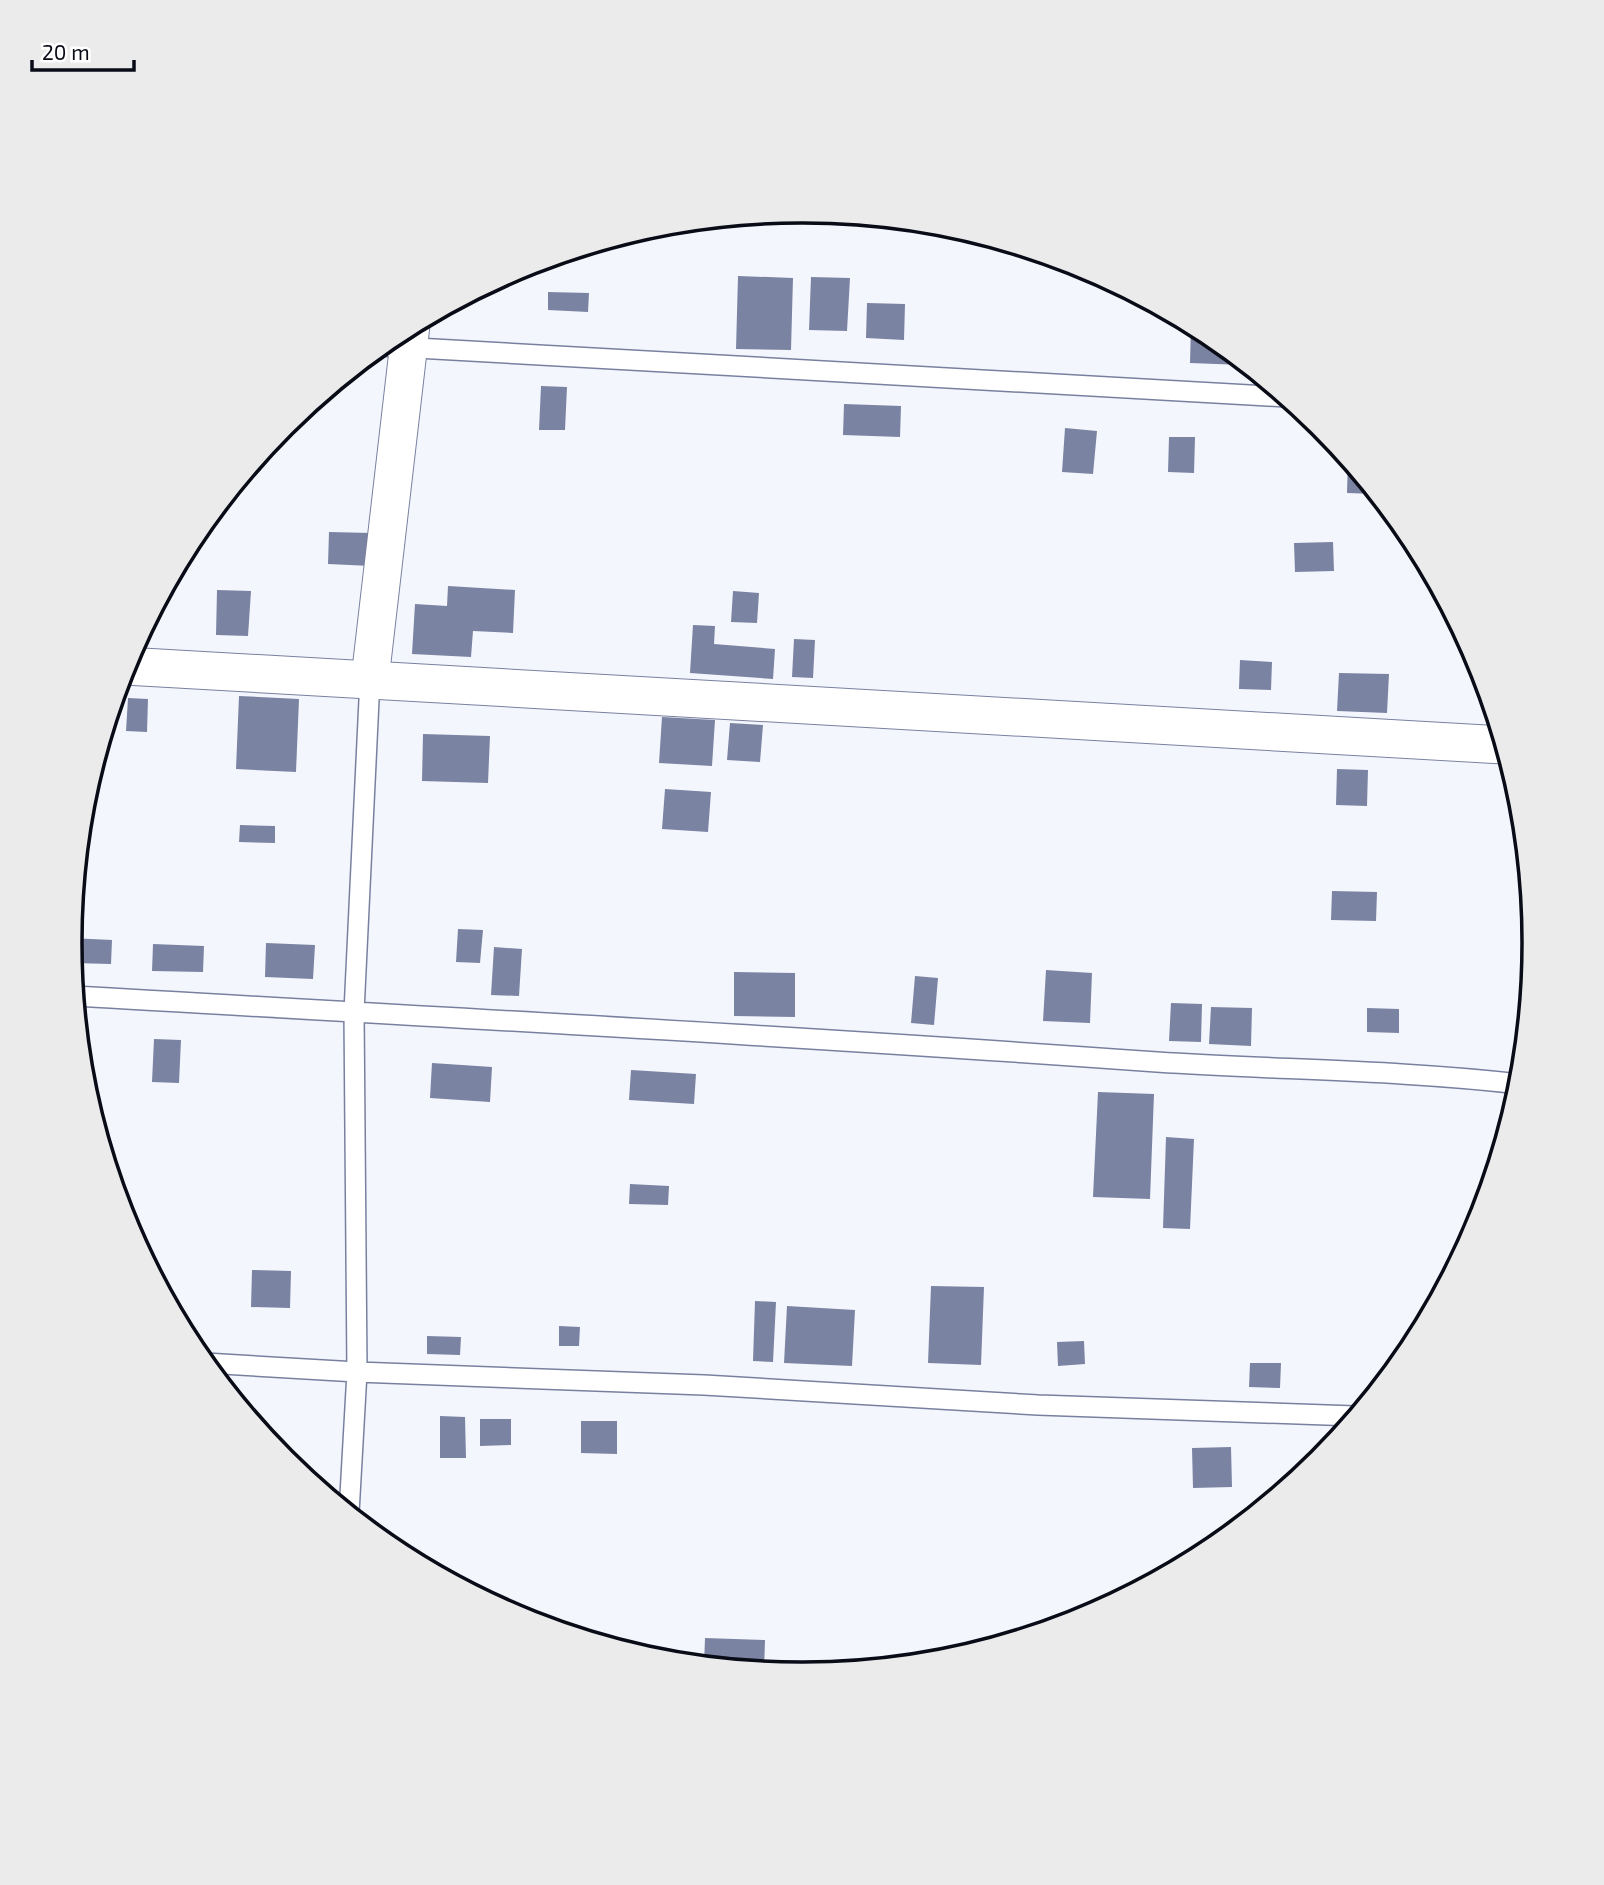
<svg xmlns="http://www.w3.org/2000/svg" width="1604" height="1885" viewBox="0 0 1604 1885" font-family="'Exo 2',sans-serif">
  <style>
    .building { fill: #7b83a2 }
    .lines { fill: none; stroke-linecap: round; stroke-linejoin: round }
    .lane-casing { stroke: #79809f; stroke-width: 22 }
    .street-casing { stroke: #79809f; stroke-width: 39 }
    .lane { stroke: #fff; stroke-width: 19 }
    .street { stroke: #fff; stroke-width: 37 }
    .rim { fill: none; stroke: #090b17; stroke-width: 3.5 }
  </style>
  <rect width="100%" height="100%" fill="#f4f6fd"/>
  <path class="building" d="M738 276 793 278 791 350 736 349Z
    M811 277 850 278 847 331 809 330Z
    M548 292 589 293 588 312 548 310Z
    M867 303 905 304 904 340 866 338Z
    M1191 325 1209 334 1243 362V365L1190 363Z
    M541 386 567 387 565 430H539Z
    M844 404 901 406 900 437 843 435Z
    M1065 428 1097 431 1093 474 1062 472Z
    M1169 437H1195L1194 473 1168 472Z
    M1348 459 1376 494 1347 493Z
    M329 532 372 533 371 566 328 564Z
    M1333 542 1334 571 1295 572 1294 543Z
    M448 586 515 590 513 633 473 631 471 657 412 654 415 604 447 606Z
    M217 590 251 591 248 636 216 635Z
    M733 591 759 593 757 623 731 622Z
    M693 625 715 626 714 644 775 649 773 679 690 673Z
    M794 639 815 640 813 678 792 677Z
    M1240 660 1272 662 1271 690 1239 689Z
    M1339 673 1389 674 1387 713 1337 711Z
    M239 696 299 699 296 772 236 769Z
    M128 698 148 699 147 732 126 731Z
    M662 717 715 720 712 766 659 763Z
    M730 723 763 725 760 762 727 760Z
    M423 734 490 736 488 783 422 781Z
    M1337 769 1368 770 1367 806 1336 805Z
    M665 789 711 792 708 832 662 829Z
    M240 825 275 826V843L239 842Z
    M1332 891 1377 892 1376 921 1331 920Z
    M458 929 483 930 480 963 456 962Z
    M70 938 112 940 111 964 72 963Z
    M266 943 315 945 313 979 265 977Z
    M153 944 204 946 203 972 152 971Z
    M494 947 522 949 519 996 491 995Z
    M1046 970 1092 973 1090 1023 1043 1021Z
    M734 972 795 973V1017L734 1016Z
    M915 976 938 978 934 1025 911 1023Z
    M1171 1003 1202 1004 1201 1042 1169 1041Z
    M1211 1007 1252 1008 1251 1046 1209 1044Z
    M1367 1008 1399 1009V1033L1367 1032Z
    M154 1039 181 1040 179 1083 152 1082Z
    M432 1063 492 1067 490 1102 430 1098Z
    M631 1070 696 1074 694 1104 629 1100Z
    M1098 1092 1154 1094 1150 1199 1093 1197Z
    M1166 1137 1194 1139 1190 1229 1163 1228Z
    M630 1184 669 1186 668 1205 629 1204Z
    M252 1270 291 1271 290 1308 251 1307Z
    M931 1286 984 1287 981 1365 928 1363Z
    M755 1301 776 1302 773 1362 753 1361Z
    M787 1306 855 1310 852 1366 784 1363Z
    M559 1326 580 1327 579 1346H559Z
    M427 1336 461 1337 460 1355 427 1354Z
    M1084 1341 1085 1364 1058 1366 1057 1342Z
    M1250 1363H1281L1280 1388 1249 1387Z
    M440 1416 465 1417 466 1458H440Z
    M480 1419H511V1445L480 1446Z
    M581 1421H617V1454L581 1453Z
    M1231 1447 1232 1487 1193 1488 1192 1448Z
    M705 1638 765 1640 764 1671 704 1665Z"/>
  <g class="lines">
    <defs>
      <path id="lane" d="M381 346 1286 397
        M75 996C436 1017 797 1036 1157 1062 1278 1070 1400 1070 1520 1084
        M205 1363 357 1372 704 1385 1038 1405 1355 1416
        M349 1513 357 1372 354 1012 370 679"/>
      <path id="street" d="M125 666 1503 745
        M370 679 411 325"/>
    </defs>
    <use href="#lane" class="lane-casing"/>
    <use href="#street" class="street-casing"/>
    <use href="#lane" class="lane"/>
    <use href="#street" class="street"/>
  </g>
  <path d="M0 0H1604V1885H0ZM801 223H803A719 719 0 0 1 1522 942V943A719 719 0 0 1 803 1662H801A719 719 0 0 1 82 943V942A719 719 0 0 1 801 223Z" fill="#ebebec" fill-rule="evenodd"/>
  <path class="rim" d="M801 223H803A719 719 0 0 1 1522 942V943A719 719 0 0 1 803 1662H801A719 719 0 0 1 82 943V942A719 719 0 0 1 801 223Z"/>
  <path d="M32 60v10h102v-10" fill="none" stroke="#090b17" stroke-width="3.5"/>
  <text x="42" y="60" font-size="21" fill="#090b17" stroke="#ffffff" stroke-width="5" paint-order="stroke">20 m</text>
</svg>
